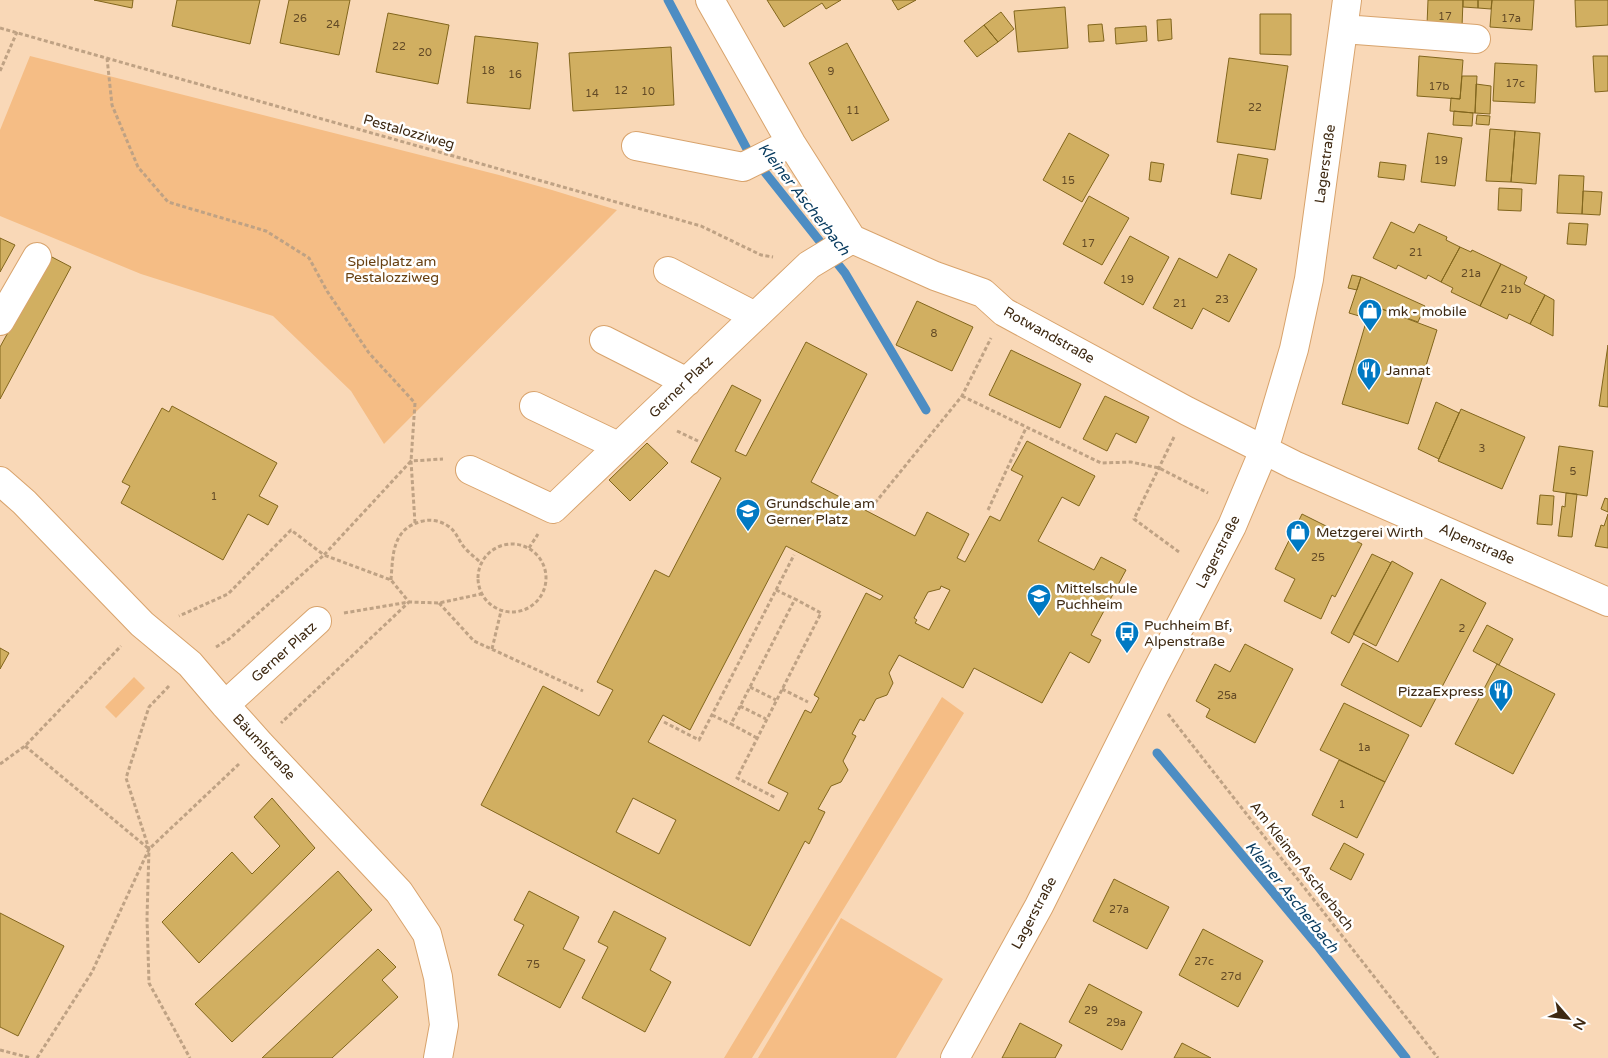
<svg xmlns="http://www.w3.org/2000/svg" width="1608" height="1058" viewBox="0 0 1608 1058" font-family="'Varela Round',sans-serif">
  <style>
    .green { fill: #f5bd85 }
    .lines { fill: none; stroke-linecap: round; stroke-linejoin: round }
    .stream { stroke: #4d8dc3; stroke-width: 9 }
    .building { fill: #d1af61; stroke: #82661d; fill-rule: evenodd }
    .minor-casing { stroke: #d8a36c; stroke-width: 30 }
    .path { stroke: #bfa284; stroke-width: 3; stroke-dasharray: 4 2.5; stroke-linecap: butt }
    .minor { stroke: #fff; stroke-width: 28 }
    .labels { text-anchor: middle; dominant-baseline: central; stroke-width: 5; stroke-linejoin: round; paint-order: stroke }
    .number-label { font-size: 11px; fill: #634a26 }
    .street-label { font-size: 14px; fill: #3e2912; stroke: #fff }
    .park-label { font-size: 14px; fill: #684011; stroke: #fff }
    .poi-label { font-size: 14px; fill: #3e2912; stroke: #fff; text-anchor: start }
    .water-label { font-size: 15px; font-style: italic; fill: #073a5e; stroke: #fff }
  </style>
  <rect width="100%" height="100%" fill="#f9d8b7"/>
  <path class="green" d="M30 56 499 175 552 190 617 210 384 444 351 391 273 316 141 274 0 216V130Z
    M134 677 145 688 116 718 105 707Z
    M942 697 964 713 752 1058H724Z
    M841 918 943 979 896 1058H758Z"/>
  <g class="lines">
    <path class="stream" d="M668 0 748 151 845 273 926 410
      M1157 753 1317 945 1406 1058"/>
  </g>
  <path class="building" d="M94 0H133L132 8Z
    M177 0H260L250 44 172 26Z
    M289 0H350L339 55 280 43Z
    M767 0H841L826 9 822 3 784 27Z
    M892 0H916L898 10Z
    M1428 0H1463L1462 27 1427 25Z
    M1463 0H1478V8L1463 7Z
    M1478 0H1492L1491 9 1478 8Z
    M1492 0H1534L1532 30 1490 27Z
    M1575 0H1608V25L1576 27Z
    M1065 7 1068 48 1018 52 1014 11Z
    M1001 12 1014 29 998 42 984 25Z
    M388 13 449 25 438 84 376 72Z
    M1260 14H1291V55L1260 54Z
    M1171 19 1172 39 1158 41 1157 20Z
    M1102 24 1104 41 1089 42 1088 25Z
    M984 25 998 42 977 57 964 41Z
    M1146 26 1147 41 1116 44 1115 28Z
    M475 36 538 43 530 109 467 103Z
    M847 43 889 120 852 141 809 63Z
    M671 47 674 105 573 111 569 53Z
    M1419 56 1463 60 1460 99 1417 96Z
    M1593 56H1608V91L1595 92Z
    M1229 58 1288 66 1275 150 1217 142Z
    M1495 63 1537 65 1535 103 1493 101Z
    M1462 76H1477L1475 113 1450 111 1451 98 1460 99Z
    M1476 84 1491 86 1490 114 1475 113Z
    M1454 111 1473 113 1472 126 1453 125Z
    M1477 115 1490 116 1489 125 1476 124Z
    M1490 129 1515 131 1511 182 1486 181Z
    M1515 131 1540 133 1536 184 1511 182Z
    M1069 133 1109 155 1082 202 1043 180Z
    M1428 133 1462 138 1455 186 1421 182Z
    M1238 154 1268 159 1261 199 1231 194Z
    M1151 162 1164 164 1161 182 1149 180Z
    M1380 162 1406 165 1404 180 1378 177Z
    M1559 175 1584 176 1582 214 1557 213Z
    M1499 188 1522 189 1521 211 1498 210Z
    M1583 191 1602 192 1600 215 1582 214Z
    M1089 196 1129 218 1102 265 1063 244Z
    M1391 222 1414 233 1419 224 1447 237 1446 240 1460 247 1441 282 1428 275 1426 279 1398 265 1396 269 1373 258Z
    M1569 223 1588 224 1586 245 1567 244Z
    M1130 236 1169 257 1143 305 1104 283Z
    M0 238 15 245 0 272Z
    M1460 247 1471 252 1472 250 1501 264 1480 306 1451 292 1453 288 1441 282Z
    M1229 254 1257 269 1229 322 1203 308 1192 329 1153 308 1179 258 1217 278Z
    M50 256 71 267 0 399V347Z
    M1501 264 1527 277 1524 284 1545 295 1530 324 1509 314 1507 319 1480 306Z
    M1352 275 1361 277 1357 290 1348 288Z
    M1361 277 1425 306 1418 322 1371 305 1366 318 1349 313Z
    M1545 295 1554 300 1553 336 1530 324Z
    M917 301 973 327 952 371 896 345Z
    M1371 305 1437 330 1408 424 1342 404Z
    M806 342 867 374 811 482 915 536 927 512 969 534 957 558 965 562 990 516 1000 521 1023 476 1011 470 1027 441 1095 476 1079 506 1062 497 1038 541 1094 570 1101 557 1126 570 1091 635 1101 640 1089 663 1070 652 1042 703 974 668 963 688 899 655 889 673 893 683 887 695 876 699 864 721 860 719 852 734 856 736 843 761 848 770 841 782 831 786 818 809 825 812 809 844 805 841 750 946 481 805 543 686 599 716 613 690 597 682 655 570 669 577 721 478 691 462 732 385 761 400 735 451 746 456ZM786 546 883 596 880 600 866 593 814 695 819 698 811 713 805 710 768 783 788 793 779 811 648 742 663 715 690 730ZM941 586 950 590 929 630 915 623 917 620 914 618 928 592 940 589ZM633 798 676 820 659 854 616 832Z
    M1608 345V407L1599 406Z
    M1011 350 1081 384 1060 428 989 395Z
    M1105 396 1149 417 1136 443 1116 433 1107 451 1083 439Z
    M1436 402 1459 413 1439 459 1418 449Z
    M172 406 277 463 259 496 278 506 268 525 248 514 223 560 121 503 130 486 122 482 162 408 169 412Z
    M1461 409 1525 437 1502 489 1438 461Z
    M647 443 668 463 630 501 609 480Z
    M1559 446 1593 451 1587 496 1553 491Z
    M1566 493 1577 494 1572 537 1558 536 1562 506 1565 507Z
    M1540 495 1554 496 1552 525 1537 524Z
    M1605 498 1608 499V512L1601 509Z
    M1302 514 1362 544 1335 597 1332 595 1321 619 1284 601 1295 579 1275 569Z
    M1608 514V548L1595 546 1601 525 1604 526Z
    M1372 554 1391 563 1349 643 1331 633Z
    M1392 561 1413 573 1376 646 1353 634Z
    M1441 579 1486 603 1421 727 1341 685 1363 643 1398 662Z
    M1487 625 1513 639 1499 665 1473 651Z
    M1245 644 1293 669 1255 743 1206 717 1210 709 1196 701 1215 664 1230 672Z
    M0 648 9 653 0 669Z
    M1497 664 1555 694 1513 774 1455 744Z
    M1344 703 1409 735 1385 782 1320 750Z
    M1339 760 1385 782 1357 838 1312 815Z
    M272 798 315 848 199 963 162 922 232 852 252 874 280 846 254 817Z
    M1344 843 1364 854 1351 880 1330 869Z
    M338 871 372 910 232 1042 195 1004Z
    M1114 879 1169 907 1147 949 1093 921Z
    M529 891 579 917 563 949 585 960 560 1008 498 975 524 925 514 920Z
    M614 911 666 938 650 970 671 982 645 1032 582 998 608 947 598 942Z
    M0 913 64 946 18 1036 0 1027Z
    M1203 929 1263 961 1238 1007 1179 975Z
    M378 949 396 967 382 980 398 997 332 1058H262Z
    M1089 984 1142 1012 1122 1050 1069 1022Z
    M1020 1023 1062 1045 1055 1058H1002Z
    M1182 1043 1211 1058H1174Z"/>
  <g class="lines">
    <defs>
      <path id="minor" d="M710 0 791 143 852 239 935 276 983 293 1004 312 1187 411 1294 465 1608 602
        M1343 29 1476 39
        M636 146 743 167 791 143
        M668 271 755 316
        M0 321 37 257
        M604 340 687 382
        M534 406 618 446
        M470 470 553 509 809 265 852 239
        M0 481 24 502 142 624 190 664 225 705 260 744 399 892 427 934 438 977 444 1025 438 1058
        M225 705 317 621
        M955 1058 1039 906 1154 676 1232 526 1264 450 1294 349 1309 279 1347 0"/>
    </defs>
    <use href="#minor" class="minor-casing"/>
    <path class="path" d="M0 28 701 226 761 255 773 257
      M107 58 112 105 138 167 168 202 266 231 309 258 327 291 369 353 415 403 411 461 324 555 291 530 228 594 179 616
      M0 71 17 32
      M962 396 1101 463 1131 462 1159 468 1208 493
      M677 431 698 441
      M1174 437 1134 519 1179 552
      M875 503 962 396 991 338
      M988 510 1026 428
      M415 523 411 461 443 459
      M478 578a34 34 0 1 1 68 0a34 34 0 1 1-68 0Z
      M529 548 538 534
      M391 580C393 554 392 528 423 521 431 519 441 521 448 526 457 532 458 540 464 547 469 553 476 558 481 563
      M776 590 795 599
      M439 603 474 641 583 691
      M344 613 409 602 439 603 481 594
      M216 647 229 639 324 555 391 580 409 602 281 723
      M492 649 501 611
      M169 686 149 707 126 778 149 849 147 918 149 983 190 1058
      M750 687 776 700
      M782 689 808 702
      M740 706 766 719
      M1168 714 1438 1058
      M712 715 731 724
      M664 722 699 740 794 555
      M757 738 731 724 795 599 821 613 737 778 776 798
      M25 746 149 849
      M0 764 25 746 121 646
      M0 1050 31 1058
      M37 1058 92 972 149 849 239 764"/>
    <use href="#minor" class="minor"/>
  </g>
  <defs>
    <symbol id="shop-pin" viewBox="-11 -11 22 30"><path d="M0 17L-7.5 6A9.5 9.5 0 1 1 7.5 6Z" fill="#0079c3" stroke="#fff"/><path d="M-5-2.5h2.3a2.7 3.5 0 0 1 5.4 0H5L5.5 6h-11ZM-1.5-2.5h3a1.5 2.3 0 0 0-3 0Z" fill="#fff"/></symbol>
    <symbol id="restaurant-pin" viewBox="-11 -11 22 30"><path d="M0 17L-7.5 6A9.5 9.5 0 1 1 7.5 6Z" fill="#0079c3" stroke="#fff"/><path d="M-5-6h1v4h1v-4h1v4h1v-4h1v5L-1.5 .5V6h-2V.5L-5-1ZM5-6V6H3V1.5H1.5Q1.5-4 5-6Z" fill="#fff"/></symbol>
    <symbol id="school-pin" viewBox="-11 -11 22 30"><path d="M0 17L-7.5 6A9.5 9.5 0 1 1 7.5 6Z" fill="#0079c3" stroke="#fff"/><path d="M0-5L7-2L0 1L-7-2ZM-4 1L0 2.5L4 1V4Q0 6-4 4Z" fill="#fff"/></symbol>
    <symbol id="bus-pin" viewBox="-11 -11 22 30"><path d="M0 17L-7.5 6A9.5 9.5 0 1 1 7.5 6Z" fill="#0079c3" stroke="#fff"/><path d="M-5-6H5V4H4V6H2V4H-2V6H-4V4H-5ZM-3.5-4V0h7V-4ZM-3.5 1.2v1.5H-2V1.2ZM2 1.2v1.5H3.5V1.2Z" fill="#fff"/></symbol>
  </defs>
  <g fill-rule="evenodd">
    <use href="#shop-pin" x="1356" y="297" width="28" height="38"/>
    <use href="#restaurant-pin" x="1355" y="356" width="28" height="38"/>
    <use href="#school-pin" x="734" y="497" width="28" height="38"/>
    <use href="#shop-pin" x="1284" y="518" width="28" height="38"/>
    <use href="#school-pin" x="1025" y="582" width="28" height="38"/>
    <use href="#bus-pin" x="1113" y="619" width="28" height="38"/>
    <use href="#restaurant-pin" x="1487" y="677" width="28" height="38"/>
  </g>
  <g class="labels">
    <g class="number-label">
      <text x="1445" y="16">17</text>
      <text x="300" y="18">26</text>
      <text x="1511" y="18">17a</text>
      <text x="333" y="24">24</text>
      <text x="399" y="46">22</text>
      <text x="425" y="52">20</text>
      <text x="488" y="70">18</text>
      <text x="831" y="71">9</text>
      <text x="515" y="74">16</text>
      <text x="1515" y="83">17c</text>
      <text x="1439" y="86">17b</text>
      <text x="621" y="90">12</text>
      <text x="648" y="91">10</text>
      <text x="592" y="93">14</text>
      <text x="1255" y="107">22</text>
      <text x="853" y="110">11</text>
      <text x="1441" y="160">19</text>
      <text x="1068" y="180">15</text>
      <text x="1088" y="243">17</text>
      <text x="1416" y="252">21</text>
      <text x="1471" y="273">21a</text>
      <text x="1127" y="279">19</text>
      <text x="1511" y="289">21b</text>
      <text x="1222" y="299">23</text>
      <text x="1180" y="303">21</text>
      <text x="934" y="333">8</text>
      <text x="1482" y="448">3</text>
      <text x="1573" y="471">5</text>
      <text x="214" y="496">1</text>
      <text x="1318" y="557">25</text>
      <text x="1462" y="628">2</text>
      <text x="1227" y="695">25a</text>
      <text x="1364" y="747">1a</text>
      <text x="1342" y="804">1</text>
      <text x="1119" y="909">27a</text>
      <text x="1204" y="961">27c</text>
      <text x="533" y="964">75</text>
      <text x="1231" y="976">27d</text>
      <text x="1091" y="1010">29</text>
      <text x="1116" y="1022">29a</text>
    </g>
    <g class="street-label">
      <text transform="translate(409 132) rotate(16)">Pestalozziweg</text>
      <text transform="translate(1325 164) rotate(-82)">Lagerstraße</text>
      <text transform="translate(1049 335) rotate(29)">Rotwandstraße</text>
      <text transform="translate(681 387) rotate(-44)">Gerner Platz</text>
      <text transform="translate(1477 544) rotate(24)">Alpenstraße</text>
      <text transform="translate(1218 552) rotate(-63)">Lagerstraße</text>
      <text transform="translate(284 652) rotate(-42)">Gerner Platz</text>
      <text transform="translate(264 747) rotate(47)">Bäumlstraße</text>
      <text transform="translate(1302 866) rotate(52)">Am Kleinen Ascherbach</text>
      <text transform="translate(1034 913) rotate(-62)">Lagerstraße</text>
    </g>
    <g class="park-label">
      <text x="392" y="261">Spielplatz am<tspan x="392" dy="16">Pestalozziweg</tspan></text>
    </g>
    <g class="poi-label">
      <text x="1388" y="311">mk - mobile</text>
      <text x="1386" y="370">Jannat</text>
      <text x="766" y="503">Grundschule am<tspan x="766" dy="16">Gerner Platz</tspan></text>
      <text x="1316" y="532">Metzgerei Wirth</text>
      <text x="1056" y="588">Mittelschule<tspan x="1056" dy="16">Puchheim</tspan></text>
      <text x="1144" y="625">Puchheim Bf,<tspan x="1144" dy="16">Alpenstraße</tspan></text>
      <text x="1484" y="691" text-anchor="end">PizzaExpress</text>
    </g>
    <g class="water-label">
      <text transform="translate(804 199) rotate(52)">Kleiner Ascherbach</text>
      <text transform="translate(1292 897) rotate(51)">Kleiner Ascherbach</text>
    </g>
  </g>
  <g transform="translate(1568 1018) rotate(118)" stroke="#ffffff" stroke-width="4" paint-order="stroke">
  <path d="M0-4L9 19L0 12L-9 19Z" fill="#3e2912"/>
  <text y="-8" font-size="14" font-weight="bold" text-anchor="middle" fill="#3e2912">N</text>
  </g>
</svg>
